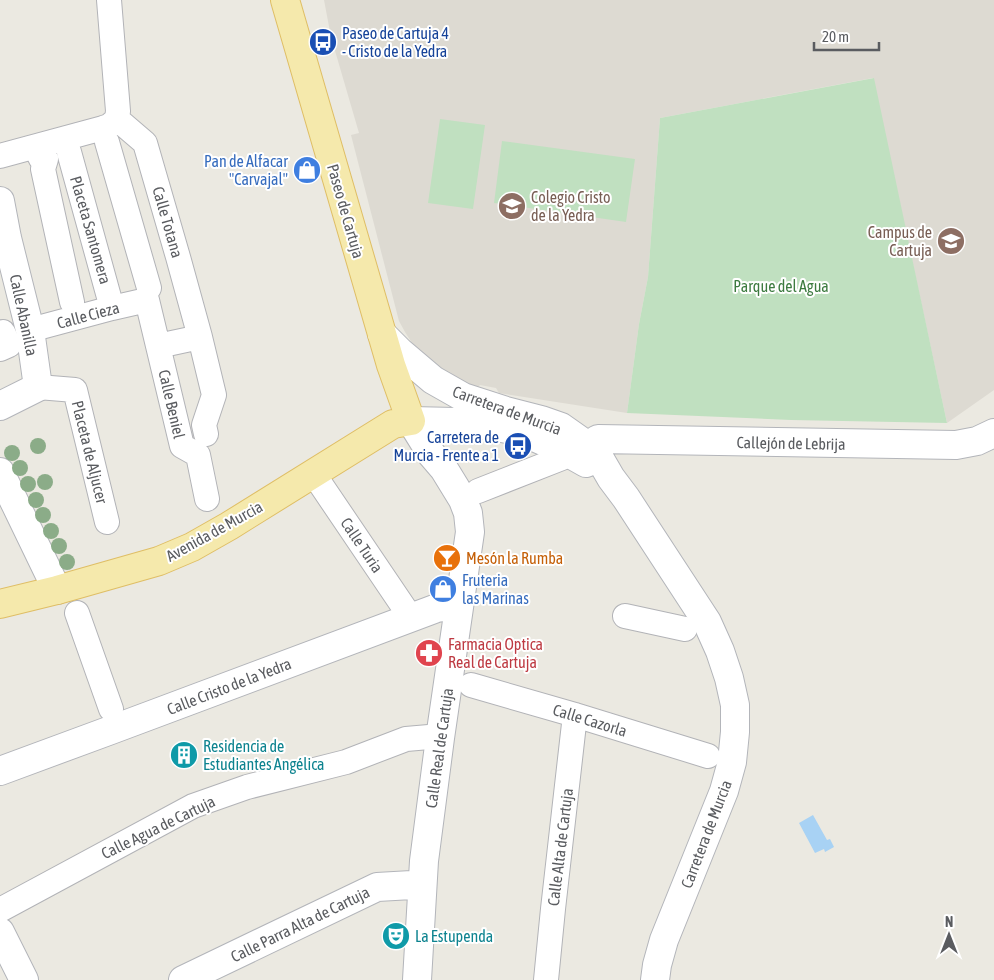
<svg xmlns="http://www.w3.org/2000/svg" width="994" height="980" viewBox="0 0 994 980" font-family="'Asap Condensed',sans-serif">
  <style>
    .education { fill: #dddad2 }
    .green { fill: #c0e0c0 }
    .water { fill: #a8d2f4 }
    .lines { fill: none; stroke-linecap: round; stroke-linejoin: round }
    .street-casing { stroke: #b2b3b7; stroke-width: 26 }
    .secondary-casing { stroke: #b3b5ba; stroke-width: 30 }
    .primary-casing { stroke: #dfbe65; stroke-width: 30 }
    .street { stroke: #fff; stroke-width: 24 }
    .secondary { stroke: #fff; stroke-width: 28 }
    .primary { stroke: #f5e9ac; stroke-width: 28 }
    .tree { fill: #8bac88 }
    .labels { text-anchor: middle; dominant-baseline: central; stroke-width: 4; stroke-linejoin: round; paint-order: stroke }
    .transit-label { font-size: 16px; fill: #164399; stroke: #fff; text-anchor: start }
    .shop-label { font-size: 16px; fill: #366cbe; stroke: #fff; text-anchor: end }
    .education-label { font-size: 16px; fill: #785e54; stroke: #fff; text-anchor: start }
    .street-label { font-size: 16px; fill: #5a5c60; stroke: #fff }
    .park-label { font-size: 16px; fill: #3d7b40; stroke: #fff }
    .food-label { font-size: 16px; fill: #c56008; stroke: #fff; text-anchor: start }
    .health-label { font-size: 16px; fill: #be3a42; stroke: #fff; text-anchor: start }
    .culture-label { font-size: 16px; fill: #0d838f; stroke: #fff; text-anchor: start }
  </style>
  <rect width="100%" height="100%" fill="#ebe9e1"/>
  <path class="education" d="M324 0H994V390L947 423 873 78 660 118 648 277 639 324 627 413 499 393 496 388 480 385 478 387 468 384 445 374 414 346 405 332 399 321 351 135 359 133 331 37Z"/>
  <path class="green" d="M874 78 947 423 791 420 627 413 639 324 648 277 660 118Z
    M440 119 485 125 473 209 428 203Z
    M502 141 635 159 626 222 494 203Z"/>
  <path class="water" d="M813 815 827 840 830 839 834 847 825 852 824 849 815 853 799 823Z"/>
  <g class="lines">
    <defs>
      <path id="street" d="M109 0 118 111 117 119
        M117 119 145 143 178 257 200 337 214 395 204 425 206 434
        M107 142 149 288
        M69 152 112 308
        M39 155 41 159H46L43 169 72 302
        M0 156 103 128 109 126 117 119
        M30 330 112 308 147 300 182 446 198 455 207 499
        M0 333 3 332 9 345 0 349
        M158 346 200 337
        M38 387 75 390 107 522
        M313 473 405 609 408 618
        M478 491 562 458
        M77 613 111 709
        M625 616 685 629
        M471 685 575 715 708 756
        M0 910 193 806 247 787 346 762 406 739 429 737 440 738
        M546 980 553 909 575 715"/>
      <path id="secondary" d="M0 201 7 238 30 330 38 387 0 406
        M382 334 400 352 433 380 463 397 506 411 541 420 561 427 588 446 600 459 611 478 626 498 707 622 720 651 729 678 735 705V732L732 762 724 791 664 940 657 965 655 980
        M411 421 432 455 444 469 463 500 468 513 470 532 440 738 424 861 417 980
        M411 421 455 422 493 426 525 433 563 450 586 463
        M588 446 598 439 956 445 977 441 994 433
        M0 472 57 590
        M0 771 111 730 437 608 444 607 458 608
        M0 932 24 980
        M183 980 377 887 412 885 422 886"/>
      <path id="primary" d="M0 604 57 590 159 561 192 547 229 526 393 424 411 421 391 365 382 334 285 0"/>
    </defs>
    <use href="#street" class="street-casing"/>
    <use href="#secondary" class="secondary-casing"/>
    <use href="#primary" class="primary-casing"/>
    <use href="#street" class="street"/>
    <use href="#secondary" class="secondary"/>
    <use href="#primary" class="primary"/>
  </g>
  <g class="tree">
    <circle cx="38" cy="446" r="8"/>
    <circle cx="12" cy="453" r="8"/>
    <circle cx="20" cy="468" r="8"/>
    <circle cx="45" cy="482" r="8"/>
    <circle cx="28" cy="484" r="8"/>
    <circle cx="36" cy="500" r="8"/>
    <circle cx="43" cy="515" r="8"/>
    <circle cx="51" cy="531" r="8"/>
    <circle cx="59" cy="546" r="8"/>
    <circle cx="67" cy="562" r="8"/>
  </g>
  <defs>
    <symbol id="bus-disc" viewBox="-11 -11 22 22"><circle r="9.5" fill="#1a4fb4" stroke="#fff"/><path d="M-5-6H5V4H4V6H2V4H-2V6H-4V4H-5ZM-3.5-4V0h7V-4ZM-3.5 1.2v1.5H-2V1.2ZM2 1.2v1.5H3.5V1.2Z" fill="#fff"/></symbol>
    <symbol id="shop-disc" viewBox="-11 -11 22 22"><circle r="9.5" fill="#3f7fe0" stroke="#fff"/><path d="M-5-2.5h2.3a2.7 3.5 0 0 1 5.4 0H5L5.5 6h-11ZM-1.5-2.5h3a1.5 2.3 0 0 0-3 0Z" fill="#fff"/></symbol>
    <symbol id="school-disc" viewBox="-11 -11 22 22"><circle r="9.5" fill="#8d6e63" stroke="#fff"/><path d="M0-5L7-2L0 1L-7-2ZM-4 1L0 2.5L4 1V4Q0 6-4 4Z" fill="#fff"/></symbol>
    <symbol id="university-disc" viewBox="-11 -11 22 22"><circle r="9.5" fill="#8d6e63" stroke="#fff"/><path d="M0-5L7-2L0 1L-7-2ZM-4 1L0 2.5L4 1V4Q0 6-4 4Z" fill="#fff"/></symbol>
    <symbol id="bar-disc" viewBox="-11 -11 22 22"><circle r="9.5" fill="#e8710a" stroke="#fff"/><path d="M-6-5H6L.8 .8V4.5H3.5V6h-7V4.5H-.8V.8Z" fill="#fff"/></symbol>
    <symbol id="pharmacy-disc" viewBox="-11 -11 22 22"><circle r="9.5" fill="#e0444e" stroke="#fff"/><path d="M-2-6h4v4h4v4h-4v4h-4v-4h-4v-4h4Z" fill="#fff"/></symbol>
    <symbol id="building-disc" viewBox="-11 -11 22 22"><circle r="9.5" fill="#0f9aa8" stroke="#fff"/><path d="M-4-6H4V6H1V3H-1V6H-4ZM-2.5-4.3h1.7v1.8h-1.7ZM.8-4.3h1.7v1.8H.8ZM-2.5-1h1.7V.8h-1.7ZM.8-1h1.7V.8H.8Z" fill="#fff"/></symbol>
    <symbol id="theatre-disc" viewBox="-11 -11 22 22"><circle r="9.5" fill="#0f9aa8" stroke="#fff"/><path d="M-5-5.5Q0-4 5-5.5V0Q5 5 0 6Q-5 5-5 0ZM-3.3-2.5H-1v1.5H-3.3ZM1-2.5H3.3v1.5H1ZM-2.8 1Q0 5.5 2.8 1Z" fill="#fff"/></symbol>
  </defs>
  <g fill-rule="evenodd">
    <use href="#bus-disc" x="307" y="26" width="32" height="32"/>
    <use href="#shop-disc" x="291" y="154" width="32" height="32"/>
    <use href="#school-disc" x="496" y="190" width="32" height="32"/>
    <use href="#university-disc" x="935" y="225" width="32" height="32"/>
    <use href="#bus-disc" x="502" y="430" width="32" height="32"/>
    <use href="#bar-disc" x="431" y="542" width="32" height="32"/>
    <use href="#shop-disc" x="427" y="573" width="32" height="32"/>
    <use href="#pharmacy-disc" x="413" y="637" width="32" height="32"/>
    <use href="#building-disc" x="168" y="739" width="32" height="32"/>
    <use href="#theatre-disc" x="380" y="920" width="32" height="32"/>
  </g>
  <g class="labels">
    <g class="transit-label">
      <text x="342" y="33">Paseo de Cartuja 4<tspan x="342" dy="18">- Cristo de la Yedra</tspan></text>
      <text x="499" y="437" text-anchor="end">Carretera de<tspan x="499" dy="18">Murcia - Frente a 1</tspan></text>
    </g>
    <g class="shop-label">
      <text x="288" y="161">Pan de Alfacar<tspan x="288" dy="18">"Carvajal"</tspan></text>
      <text x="462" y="580" text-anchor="start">Fruteria<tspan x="462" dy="18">las Marinas</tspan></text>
    </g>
    <g class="education-label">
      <text x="531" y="197">Colegio Cristo<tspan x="531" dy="18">de la Yedra</tspan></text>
      <text x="932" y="232" text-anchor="end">Campus de<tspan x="932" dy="18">Cartuja</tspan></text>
    </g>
    <g class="street-label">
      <text transform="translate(346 211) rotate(74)">Paseo de Cartuja</text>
      <text transform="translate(168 222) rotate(74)">Calle Totana</text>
      <text transform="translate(91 230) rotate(74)">Placeta Santomera</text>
      <text transform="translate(24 315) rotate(78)">Calle Abanilla</text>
      <text transform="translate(88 315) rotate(-15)">Calle Cieza</text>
      <text transform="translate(172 404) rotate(77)">Calle Beniel</text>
      <text transform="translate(507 410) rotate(20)">Carretera de Murcia</text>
      <text transform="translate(791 443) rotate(1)">Callejón de Lebrija</text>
      <text transform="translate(90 452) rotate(76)">Placeta de Aljucer</text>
      <text transform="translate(214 531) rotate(-29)">Avenida de Murcia</text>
      <text transform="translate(362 545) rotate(56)">Calle Turia</text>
      <text transform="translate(229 686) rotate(-21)">Calle Cristo de la Yedra</text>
      <text transform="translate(590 720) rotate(17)">Calle Cazorla</text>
      <text transform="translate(439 748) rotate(-82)">Calle Real de Cartuja</text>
      <text transform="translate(158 827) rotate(-26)">Calle Agua de Cartuja</text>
      <text transform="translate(706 834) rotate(-69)">Carretera de Murcia</text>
      <text transform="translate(560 847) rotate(-83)">Calle Alta de Cartuja</text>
      <text transform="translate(300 924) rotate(-26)">Calle Parra Alta de Cartuja</text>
    </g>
    <g class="park-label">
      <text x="781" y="286">Parque del Agua</text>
    </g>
    <g class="food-label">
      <text x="466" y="558">Mesón la Rumba</text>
    </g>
    <g class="health-label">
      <text x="448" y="644">Farmacia Optica<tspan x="448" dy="18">Real de Cartuja</tspan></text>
    </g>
    <g class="culture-label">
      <text x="203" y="746">Residencia de<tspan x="203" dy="18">Estudiantes Angélica</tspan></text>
      <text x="415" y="936">La Estupenda</text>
    </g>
  </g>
  <g transform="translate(949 935)" stroke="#ffffff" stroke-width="4" paint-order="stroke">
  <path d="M0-4L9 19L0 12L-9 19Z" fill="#5a5c60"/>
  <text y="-8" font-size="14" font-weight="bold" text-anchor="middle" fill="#5a5c60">N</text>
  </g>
  <path d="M814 42v8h65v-8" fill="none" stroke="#5a5c60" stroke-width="2.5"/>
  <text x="822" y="42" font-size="15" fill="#5a5c60" stroke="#ffffff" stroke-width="4" paint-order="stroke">20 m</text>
</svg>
